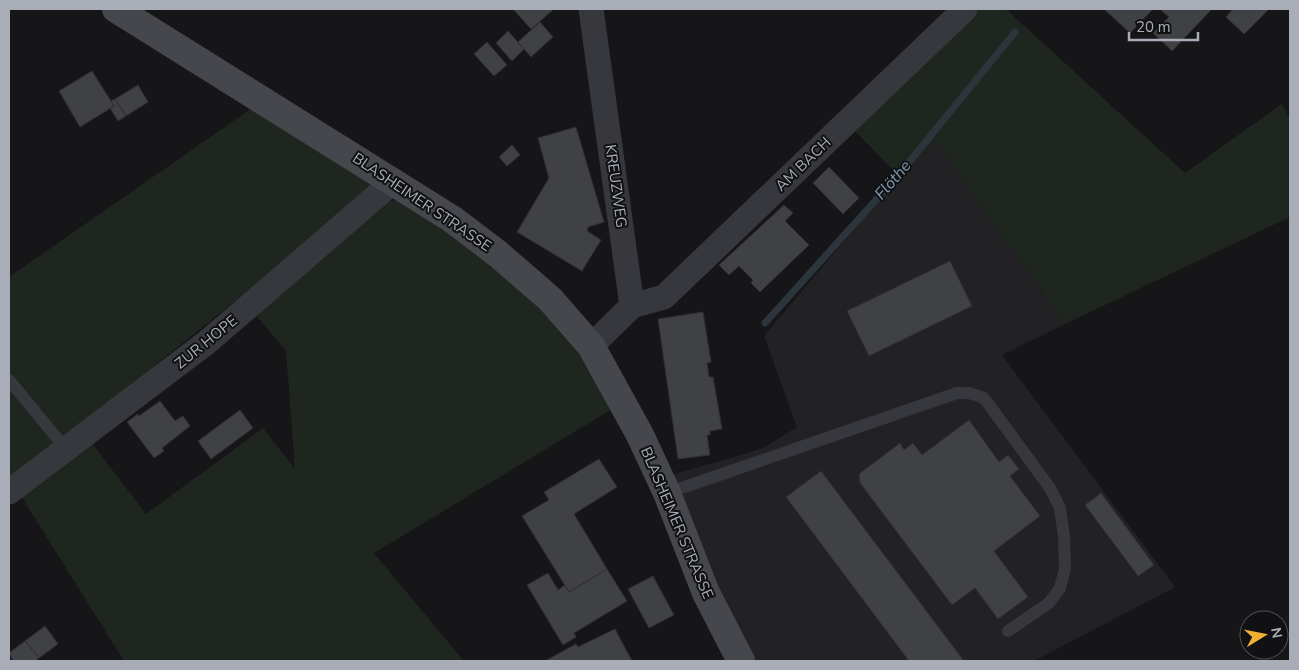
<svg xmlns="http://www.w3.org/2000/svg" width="1299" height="670" viewBox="0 0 1299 670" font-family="'Nunito Sans',sans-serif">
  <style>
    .built { fill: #222225 }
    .green { fill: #1e261f }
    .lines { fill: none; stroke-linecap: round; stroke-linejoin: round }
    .stream { stroke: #2c353c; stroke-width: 7 }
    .building { fill: #404145; stroke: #303034 }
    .lane { stroke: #37383d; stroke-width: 12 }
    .street { stroke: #37383d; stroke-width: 25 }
    .secondary { stroke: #45474d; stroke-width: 28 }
    .labels { text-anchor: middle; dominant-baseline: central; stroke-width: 4; stroke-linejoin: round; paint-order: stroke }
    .street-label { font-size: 15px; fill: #a8adb8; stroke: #111113 }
    .water-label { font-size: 16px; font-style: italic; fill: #7f9bb3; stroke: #111113 }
  </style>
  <rect width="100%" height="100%" fill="#161618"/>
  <path class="built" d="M934 140 1065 324 1002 355 1175 587 1034 661H755L718 600 672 475 761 449 797 427 764 336 899 176Z"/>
  <path class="green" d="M974 9H1006L1185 173 1282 104 1290 119V217L1065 324 934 140 899 176 850 126Z
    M255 106 379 185 9 483V277Z
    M401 199C445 227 489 256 527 292 563 325 588 367 614 408L374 553 464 661H124L21 496 91 442 146 514 263 428 295 469 286 351 254 313 381 203Z"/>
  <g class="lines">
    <path class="stream" d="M765 323 902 171 1015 32"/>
  </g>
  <path class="building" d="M513 9H554L531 29Z
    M1104 9H1153L1130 33Z
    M1160 9H1212L1172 51 1153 33 1169 17Z
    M1233 9H1269L1244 34 1226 17Z
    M540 22 553 37 531 57 518 42Z
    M508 31 524 49 512 61 496 43Z
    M487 42 507 65 494 76 474 54Z
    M92 71 114 106 80 127 59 91Z
    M138 85 148 102 126 116 115 99Z
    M115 99 126 116 118 121 110 108 114 106 111 101Z
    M576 127 604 222 588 227 587 231 601 240 582 271 517 232 549 178 538 138Z
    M512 145 520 155 507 166 499 157Z
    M829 167 859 198 843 214 813 183Z
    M784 205 793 213 785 221 809 245 760 292 751 283 753 280 739 266 729 275 719 265Z
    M950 261 972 306 869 356 847 311Z
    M703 312 711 362 707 363 709 377H713L722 429 710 431V435H707L710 455 678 459 658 319Z
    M160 401 175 421 183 416 190 426 162 448 164 451 154 458 127 422 138 414 139 416Z
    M240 410 253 428 211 459 198 441Z
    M969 420 999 462 1008 455 1019 469 1010 476 1040 516 994 551 1028 597 998 619 975 588 952 605 860 483 859 474 900 443 904 450 913 443 922 455Z
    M599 459 617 487 574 514 607 569 569 592 522 516 549 500 544 492Z
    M821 471 964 661H909L786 497Z
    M1101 493 1154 565 1138 576 1085 505Z
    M607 569 627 601 574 633 576 637 563 645 527 585 548 573 558 590 565 585 569 592Z
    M653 576 674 615 649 628 628 589Z
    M45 626 58 644 39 658 25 641Z
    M615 629 632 661H545L576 644 578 647Z
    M25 641 39 658 35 661H13L9 653Z"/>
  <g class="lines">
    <path class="lane" d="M9 380 66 449
      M667 493 957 393H969L984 398 1050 488 1060 508 1064 537 1065 569 1060 588 1049 603 1008 631"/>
    <path class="street" d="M632 306 664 297 965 9
      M591 346 632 306 591 9
      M9 492 206 343 394 181"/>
    <path class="secondary" d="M116 9 452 219 498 254 550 299 591 346 640 435 667 493 706 593 741 661"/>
  </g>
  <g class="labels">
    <g class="street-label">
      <text transform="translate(803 164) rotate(-44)">AM BACH</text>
      <text transform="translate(616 186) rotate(82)">KREUZWEG</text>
      <text transform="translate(422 202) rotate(34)">BLASHEIMER STRASSE</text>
      <text transform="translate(206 342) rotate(-39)">ZUR HOPE</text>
      <text transform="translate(677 523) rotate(67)">BLASHEIMER STRASSE</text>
    </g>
    <g class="water-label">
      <text transform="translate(893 180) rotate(-49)">Flöthe</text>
    </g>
  </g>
  <rect width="1299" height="670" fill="none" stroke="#a8adb8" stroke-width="20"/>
  <g transform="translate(1264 635) rotate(80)"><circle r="24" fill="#111113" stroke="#4d4f55"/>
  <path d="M0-4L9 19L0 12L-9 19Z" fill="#f2b134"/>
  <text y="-8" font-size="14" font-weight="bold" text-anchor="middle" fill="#a8adb8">N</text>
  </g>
  <path d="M1129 32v8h69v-8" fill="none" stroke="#a8adb8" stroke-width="2.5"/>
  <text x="1136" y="32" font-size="15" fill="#a8adb8" stroke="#111113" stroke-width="4" paint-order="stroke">20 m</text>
</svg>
